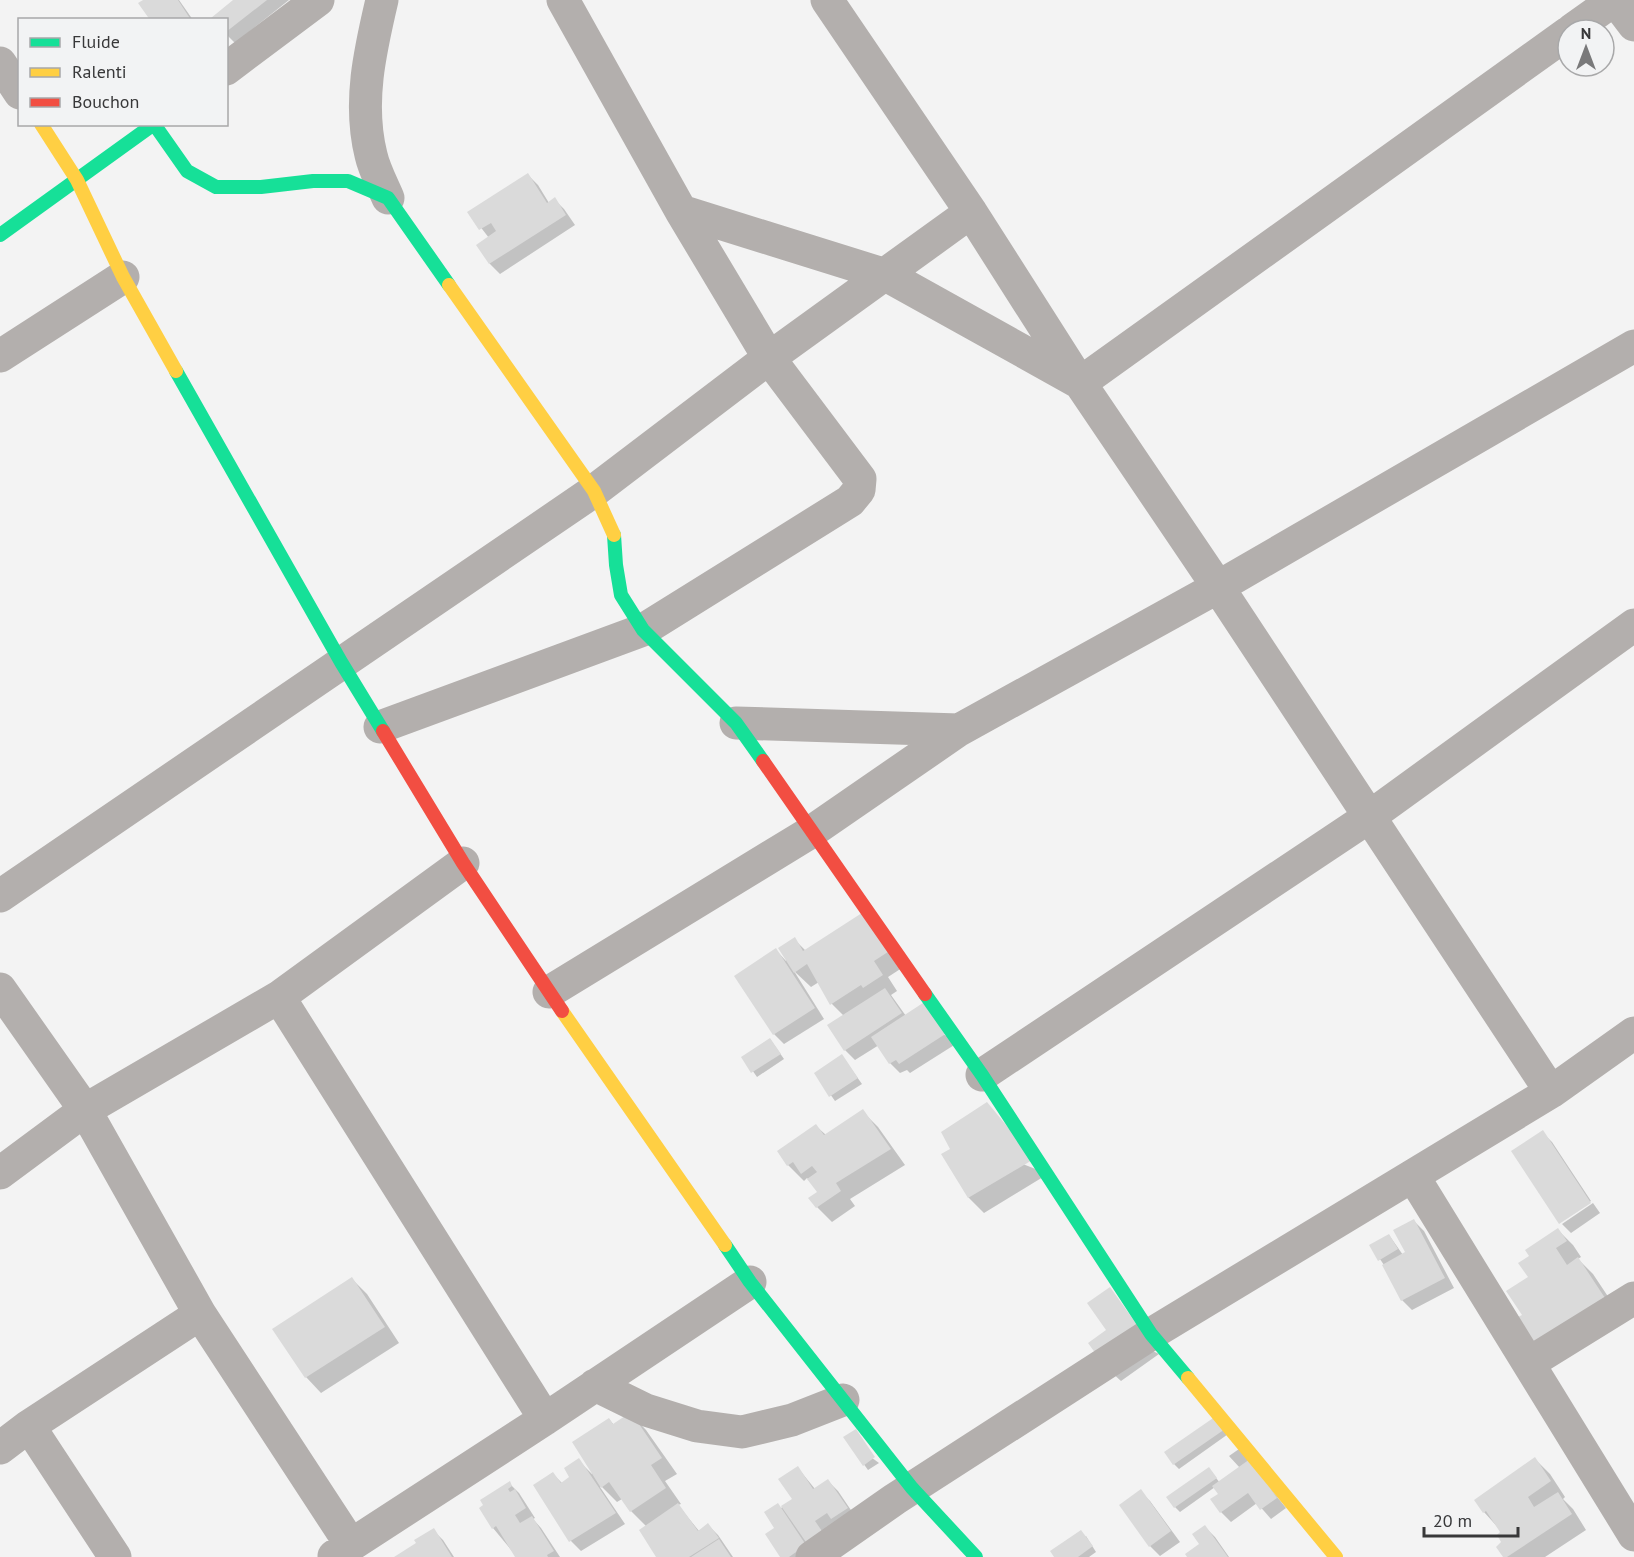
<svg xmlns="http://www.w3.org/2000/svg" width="1634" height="1557" viewBox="0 0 1634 1557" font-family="'PT Sans',sans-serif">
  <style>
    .shadow { fill: #0003 }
    .building { fill: #dadada }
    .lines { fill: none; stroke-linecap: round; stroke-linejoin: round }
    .street { stroke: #b3afad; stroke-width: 33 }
    .fast { stroke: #16e098; stroke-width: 14 }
    .slow { stroke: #ffcf43; stroke-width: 14 }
    .jam { stroke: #f24e42; stroke-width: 14 }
  </style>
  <rect width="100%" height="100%" fill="#f3f3f3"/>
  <path class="shadow" d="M146 0H179L193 20H151Z
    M235 0H289L235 43 226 34V20Z
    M528 175 538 185 549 203 554 199 564 209 575 225 500 274 490 264 478 245 489 238 469 212Z
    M865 913 905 966 888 977 897 991 891 995 906 1016 959 1042 910 1073 907 1070 900 1073 890 1063 879 1045 855 1060 845 1050 844 1016 832 1004 819 982 811 987 794 971 824 1019 784 1044 774 1034 776 950 786 961 794 939 806 951Z
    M770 1039 784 1059 757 1077 743 1057Z
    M842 1056 862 1084 835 1101 816 1074Z
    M862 1111 878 1127 905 1165 850 1199 855 1206 832 1222 817 1207 819 1193 810 1181 807 1178 804 1181 788 1165 780 1151 816 1126 826 1135Z
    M943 1132 1048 1174 984 1213 969 1198 943 1155 952 1150Z
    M1542 1132 1552 1142 1591 1201 1560 1221Z
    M1593 1203 1600 1213 1571 1233 1562 1224Z
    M1414 1221 1424 1231 1454 1288 1412 1310 1402 1300 1384 1265 1371 1246 1389 1235 1403 1255 1407 1253Z
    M1558 1230 1573 1245 1581 1257 1578 1259 1593 1274 1619 1313 1524 1315 1531 1256Z
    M352 1279 367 1294 399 1343 321 1393 306 1377Z
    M1108 1330 1159 1354 1121 1381 1110 1371Z
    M631 1414 646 1430 677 1474 665 1481 681 1504 678 1505 699 1531 708 1525 718 1535 733 1557H658L647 1527 631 1511 622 1499 617 1502 601 1486 600 1487 625 1524 581 1551 571 1541 535 1486 552 1473 563 1484 571 1477 578 1460 592 1474 609 1419 614 1425Z
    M1223 1420 1231 1432 1179 1469 1174 1464 1166 1453Z
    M845 1438 879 1463 868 1470Z
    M1239 1449 1286 1508 1271 1519 1257 1503 1231 1522 1221 1512 1220 1494 1215 1487 1180 1512 1175 1507 1168 1498 1213 1474 1220 1483 1240 1468 1229 1456Z
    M1535 1459 1550 1474 1565 1497 1563 1499 1573 1509 1586 1530 1545 1557H1505L1502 1532 1484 1512Z
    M798 1468 815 1489 828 1481 838 1491 857 1519 814 1557H781L776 1528 781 1508 794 1499Z
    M509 1483 519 1493 535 1518 533 1519 541 1528 560 1557H517L493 1528Z
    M1140 1491 1150 1501 1180 1542 1160 1556 1150 1546 1121 1505Z
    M1205 1527 1215 1537 1229 1557H1189L1201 1544Z
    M433 1530 443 1540 454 1557H396L418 1544Z
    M1086 1536 1096 1552 1089 1557H1056Z"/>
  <path class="building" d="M143 0H178L191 20H150L138 3Z
    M233 0H267L226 32V20H212L211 18Z
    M528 173 547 203 555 197 566 215 489 264 476 245 496 231 491 223 479 230 467 212Z
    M865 911 891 950 874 961 883 975 863 988 861 985 830 1005 807 964 794 973 778 948 795 937 803 951Z
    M776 948 815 1008 773 1035 734 976Z
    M885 988 902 1013 844 1051 827 1025Z
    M929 999 950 1031 899 1064 896 1060 889 1064 871 1037Z
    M770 1038 781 1054 751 1073 741 1057Z
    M842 1054 858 1078 829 1097 814 1073Z
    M987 1102 1034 1159 968 1198 941 1154 950 1149 941 1132Z
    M863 1109 891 1149 836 1183 841 1191 816 1208 808 1198 817 1192 807 1179 817 1172 812 1166 801 1174 793 1162 787 1166 777 1151 816 1124 824 1135Z
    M1543 1130 1591 1203 1559 1224 1511 1151Z
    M1414 1219 1445 1278 1401 1301 1382 1265 1405 1252 1393 1230Z
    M1558 1228 1567 1241 1556 1248 1567 1265 1578 1257 1605 1298 1535 1344 1518 1317 1522 1315 1506 1291 1528 1277 1518 1263 1529 1256 1525 1250Z
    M1389 1234 1398 1249 1378 1261 1369 1245Z
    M352 1277 385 1327 305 1378 272 1329Z
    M1110 1287 1150 1343 1109 1372 1088 1343 1106 1330 1087 1303Z
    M631 1412 662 1458 651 1465 666 1488 630 1512 609 1482 601 1488 572 1442 609 1418 613 1424Z
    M1219 1414 1228 1427 1173 1465 1164 1452Z
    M856 1429 875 1457 863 1466 843 1437Z
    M1535 1457 1551 1481 1528 1497 1534 1507 1558 1492 1572 1514 1507 1557H1503L1496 1547 1501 1542 1497 1535 1500 1532 1486 1511 1483 1513 1474 1500Z
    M579 1458 616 1513 569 1542 533 1485 553 1472 561 1483 569 1477 564 1468Z
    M1250 1459 1277 1498 1260 1510 1248 1493 1220 1513 1210 1499 1218 1494 1212 1486Z
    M798 1466 813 1489 828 1479 848 1508 831 1519 827 1513 815 1521 824 1534 808 1545 781 1506 792 1499 778 1479Z
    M1209 1467 1217 1478 1174 1508 1166 1497Z
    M510 1481 512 1486 508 1489 510 1492 515 1489 526 1508 515 1515 520 1523 532 1516 554 1551 547 1555 548 1557H515L496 1526 492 1529 479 1508 483 1505 480 1500Z
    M1141 1489 1171 1531 1149 1547 1119 1505Z
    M678 1503 698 1531 708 1523 719 1538 689 1557H656L639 1530Z
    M778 1503 806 1545 789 1557H780L765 1534 774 1528 764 1512Z
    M1205 1525 1228 1557H1187L1185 1554 1199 1544 1192 1534Z
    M434 1528 452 1557H394L416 1543 414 1540Z
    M1081 1530 1093 1546 1078 1557H1054L1050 1551Z
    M719 1539 731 1557H691Z"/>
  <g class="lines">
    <path class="street" d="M382 0C370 51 358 103 371 155 374 169 382 184 388 198
      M563 0 681 211 886 275 1080 383 1568 33
      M827 0 971 212 1080 383 1218 587 1551 1092
      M1615 0 1634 25
      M1572 30 1614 0
      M0 63 20 93
      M226 69 318 0
      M0 356 123 277
      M736 723 959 730
      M380 727 643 630 850 501 859 490 860 479 769 358 681 211
      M0 896 594 491 769 358 971 212
      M0 989 85 1110 200 1314 351 1545
      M549 992 811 832 959 730 1218 587 1634 346
      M279 997 545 1419
      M982 1075 1369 817 1634 625
      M0 1173 85 1110 279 997 463 863
      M1413 1176 1634 1535
      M1529 1363 1634 1298
      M595 1385 646 1410 697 1426 742 1432 792 1420 843 1400
      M29 1426 115 1557
      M0 1448 29 1426 200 1314
      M334 1556 545 1419 750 1282
      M812 1557 895 1499 1151 1334 1551 1092 1634 1033"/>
    <path class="fast" d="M0 235 154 124 187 171 216 187H261L313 181H348L388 198 449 285
      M176 371 341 662 383 731
      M614 535 616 565 621 595 643 630 736 723 763 761
      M925 994 982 1075 1151 1334 1188 1378
      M725 1245 750 1282 912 1488 976 1557"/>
    <path class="slow" d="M41 124 77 180 123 277 176 371
      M449 285 594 491 614 535
      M562 1011 725 1245
      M1188 1378 1336 1557"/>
    <path class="jam" d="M383 731 463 863 562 1011
      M763 761 925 994"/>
  </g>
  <rect x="18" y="18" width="210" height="108" fill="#f2f3f4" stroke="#a8a8a9" stroke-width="1.5"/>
  <rect x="30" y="38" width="30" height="9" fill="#16e098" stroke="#a8a8a9" stroke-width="1.5"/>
  <text x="72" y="48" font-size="18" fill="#383839">Fluide</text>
  <rect x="30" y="68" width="30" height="9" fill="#ffcf43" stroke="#a8a8a9" stroke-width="1.5"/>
  <text x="72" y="78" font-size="18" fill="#383839">Ralenti</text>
  <rect x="30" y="98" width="30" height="9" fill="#f24e42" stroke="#a8a8a9" stroke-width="1.5"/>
  <text x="72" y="108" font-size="18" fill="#383839">Bouchon</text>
  <g transform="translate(1586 48)"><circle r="28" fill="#f2f3f4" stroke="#a8a8a9" stroke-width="1.5"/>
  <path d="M0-4.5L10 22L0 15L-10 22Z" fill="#79797a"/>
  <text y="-9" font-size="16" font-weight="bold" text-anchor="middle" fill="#383839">N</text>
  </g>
  <path d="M1424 1527v9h94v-9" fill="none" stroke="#383839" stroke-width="3"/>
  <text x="1433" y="1527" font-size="18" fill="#383839" stroke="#f2f3f4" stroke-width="4.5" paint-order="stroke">20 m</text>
</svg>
